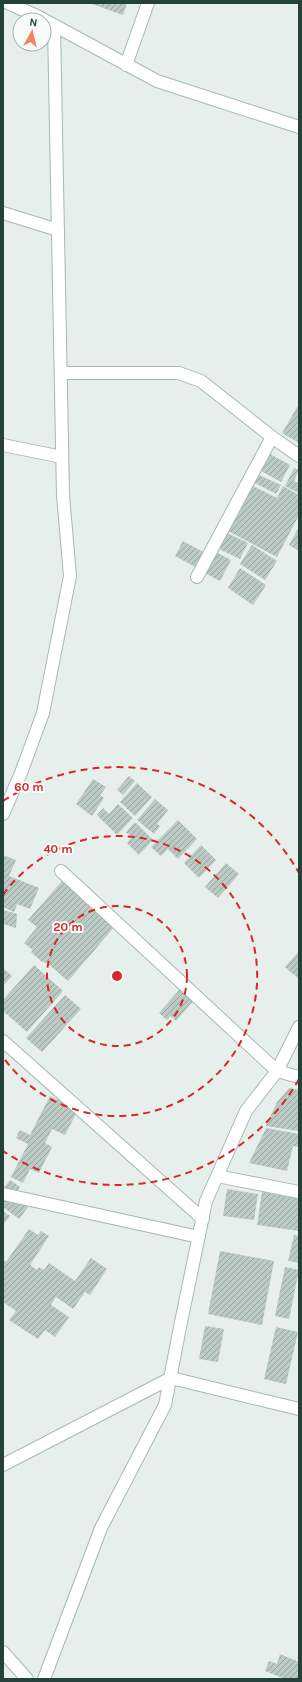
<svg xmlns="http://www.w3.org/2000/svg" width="302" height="1682" viewBox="0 0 302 1682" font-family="Karla,sans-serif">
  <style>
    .building { fill: url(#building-hatch) }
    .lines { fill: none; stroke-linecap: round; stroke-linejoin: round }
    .street-casing { stroke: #a8b8b2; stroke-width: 14 }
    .street { stroke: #fff; stroke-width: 12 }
    .ring { fill: none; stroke: #d62828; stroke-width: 2; stroke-dasharray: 7 5 }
    .centre { fill: #d62828; stroke: #f7fbf9; stroke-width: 2 }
    .ring-label { font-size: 12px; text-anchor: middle; font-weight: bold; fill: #d62828; stroke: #f7fbf9; stroke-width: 4; stroke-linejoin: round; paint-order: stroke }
  </style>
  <defs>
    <pattern id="building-hatch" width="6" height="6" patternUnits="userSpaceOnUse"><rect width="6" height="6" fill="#bbcac4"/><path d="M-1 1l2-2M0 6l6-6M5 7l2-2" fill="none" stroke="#98a6a0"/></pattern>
  </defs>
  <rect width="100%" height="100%" fill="#e6efeb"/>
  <path class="building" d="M89 3H127L123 15Z
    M299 404V443L282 433Z
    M270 454 290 465 281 482 261 471Z
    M294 468 299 470 294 481 299 483V493L285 486Z
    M259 475 281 485 276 494 255 483Z
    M251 485 277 498 283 486 299 495V515L277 557 228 531Z
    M299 527V551L289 545Z
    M227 533 248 543 240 559 219 549Z
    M183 541 207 554 199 569 175 556Z
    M252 545 277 561 265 580 240 564Z
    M214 551 231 560 220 581 203 572Z
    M240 568 266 585 253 605 228 588Z
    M129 776 135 781 123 795 117 790Z
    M93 779 106 787 100 795 104 798 92 816 76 804Z
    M137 783 152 797 135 816 120 802Z
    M155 799 168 810 157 824 160 826 154 834 137 820Z
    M118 804 133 818 117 835 97 815 103 808 109 814Z
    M178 820 197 839 178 859 168 849 161 856 151 847Z
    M135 822 153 840 139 855 127 843 132 837 126 832Z
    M201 845 216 860 199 878 184 863Z
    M3 855 16 860 9 876 39 888 30 909 17 904 14 912 3 907Z
    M226 863 239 874 218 898 205 887Z
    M62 881 115 926 68 981 47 963 41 961 31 952 33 950 24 943 37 927 28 920Z
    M3 910 17 914 16 928 3 924Z
    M299 951V979L285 967Z
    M34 965 63 991 27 1032 3 1011V1000Z
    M3 968 12 976 3 986Z
    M180 989 193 1001 176 1021 171 1016 167 1020 159 1013Z
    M65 995 81 1009 42 1052 26 1038Z
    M289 1088 299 1090V1131L266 1126 277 1102Z
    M50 1096 78 1110 65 1135 52 1129 45 1143 52 1147 39 1173 30 1169 23 1183 11 1177 28 1144 16 1138 20 1130 30 1135Z
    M266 1128 299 1134V1147L293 1146 287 1171 249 1163Z
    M10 1180 20 1187 14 1196 28 1207 19 1219 3 1207V1189Z
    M227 1189 258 1194 254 1220 223 1216Z
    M262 1192 299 1198V1231L257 1225Z
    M3 1211 10 1216 3 1225Z
    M29 1229 38 1235 41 1231 49 1236 30 1265 37 1270 39 1267 44 1270 49 1263 75 1281 91 1258 107 1269 90 1295 85 1292 73 1309 56 1297 51 1305 69 1317 55 1337 45 1330 38 1339 9 1320 16 1311 3 1302V1260L6 1262Z
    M294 1235 299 1236V1263L288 1261Z
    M220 1251 274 1261 262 1325 208 1314Z
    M285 1267 299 1270 289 1319 275 1316Z
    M205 1326 224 1329 218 1362 199 1359Z
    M276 1327 298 1332 286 1384 264 1379Z
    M280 1654 299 1662V1679H285L265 1671 269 1661 277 1664Z"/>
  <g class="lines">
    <defs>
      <path id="street" d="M8 3 37 16 157 81 299 127
        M126 65 148 3
        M3 213 58 230
        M61 373H179L201 381 272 437 299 456
        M3 445 62 457
        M197 577 272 437
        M3 814 21 773 43 713 70 576 63 495 54 25
        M61 871 277 1071 299 1077
        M3 1041 203 1219
        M217 1176 299 1192
        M3 1194 199 1237
        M3 1465 171 1378 299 1409
        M3 1652 27 1679
        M44 1679 101 1528 165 1405 180 1327 206 1201 246 1111 277 1071 299 1027"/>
    </defs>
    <use href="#street" class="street-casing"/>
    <use href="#street" class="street"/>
  </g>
  <g class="ring">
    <circle cx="117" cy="976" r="70"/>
    <path d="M3 895A140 140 0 1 1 3 1057"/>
    <path d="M299 1079A209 209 0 0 1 3 1151M3 801A209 209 0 0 1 299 873"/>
  </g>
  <circle cx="117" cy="976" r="6" class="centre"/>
  <g class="ring-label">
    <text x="29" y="791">60 m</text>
    <text x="58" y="853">40 m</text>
    <text x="68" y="931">20 m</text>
  </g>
  <rect width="302" height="1682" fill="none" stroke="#24423a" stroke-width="8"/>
  <g transform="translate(32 32) rotate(8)"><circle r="19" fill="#f7fbf9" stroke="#a3b1ad"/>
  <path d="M0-3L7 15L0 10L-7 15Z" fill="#f4845f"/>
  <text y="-6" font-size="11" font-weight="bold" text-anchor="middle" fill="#24423a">N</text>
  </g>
</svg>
